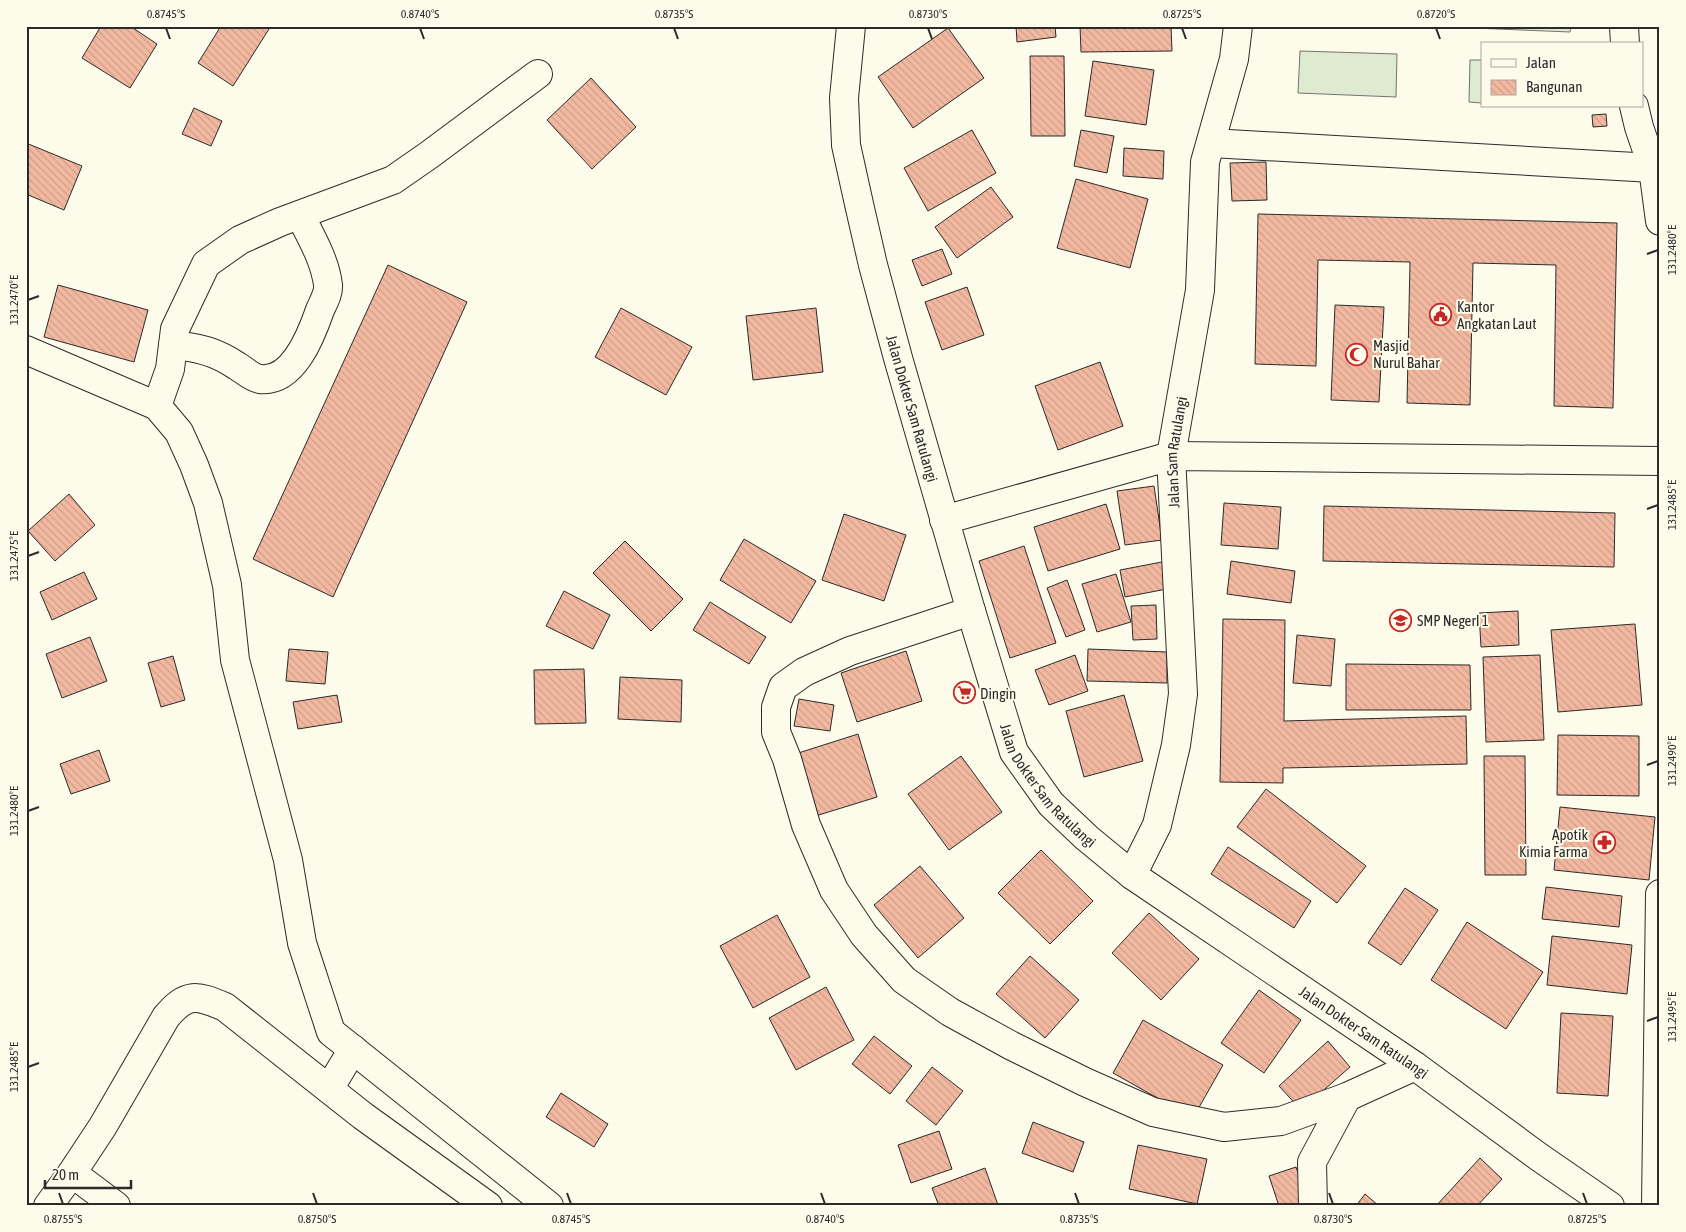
<svg xmlns="http://www.w3.org/2000/svg" width="1686" height="1232" viewBox="0 0 1686 1232" font-family="'Asap Condensed',sans-serif">
  <style>
    .garden { fill: #deebd1; stroke: #74746e }
    .building { fill: url(#building-back-hatch); stroke: #2b2b2b }
    .lines { fill: none; stroke-linecap: round; stroke-linejoin: round }
    .minor-casing { stroke: #2b2b2b; stroke-width: 30 }
    .minor { stroke: #fdfbea; stroke-width: 28 }
    .ticks { fill: none; stroke: #2b2b2b; stroke-width: 2 }
    .labels { text-anchor: middle; dominant-baseline: central; stroke-width: 4; stroke-linejoin: round; paint-order: stroke }
    .poi-label { font-size: 15px; fill: #2b2b2b; stroke: #fdfbea; text-anchor: start }
    .street-label { font-size: 15px; fill: #2b2b2b; stroke: #fdfbea }
    .neatline { fill: none; stroke: #2b2b2b; stroke-width: 2 }
    .ticks-label { font-size: 12px; text-anchor: middle; fill: #2b2b2b }
  </style>
  <defs>
    <pattern id="building-back-hatch" width="6" height="6" patternUnits="userSpaceOnUse" patternTransform="scale(1.25)"><rect width="6" height="6" fill="#f2b8a0"/><path d="M-1 5l2 2M0 0l6 6M5-1l2 2" fill="none" stroke="#d09e8a"/></pattern>
  </defs>
  <rect width="100%" height="100%" fill="#fdfbea"/>
  <path class="garden" d="M1473 26H1571L1570 32 1473 28Z
    M1300 51 1397 54 1396 97 1298 93Z
    M1470 60H1482V103L1469 102Z"/>
  <path class="building" d="M101 26H130L157 44 130 88 82 58Z
    M221 26H264L269 29 233 86 198 63Z
    M1016 26H1055L1056 37 1017 42Z
    M1080 26H1171L1172 51 1081 52Z
    M948 28 984 78 913 128 878 77Z
    M1030 56H1064L1065 136H1031Z
    M1093 61 1154 70 1146 125 1085 116Z
    M591 78 636 127 592 169 547 120Z
    M194 108 222 121 211 146 182 134Z
    M1606 114 1607 126 1593 127 1592 115Z
    M972 130 996 173 928 211 904 168Z
    M1081 130 1114 136 1107 173 1074 166Z
    M26 143 82 166 64 210 26 194Z
    M1124 148 1164 151 1163 179 1123 176Z
    M1266 162 1267 200 1232 201 1230 163Z
    M1076 179 1148 199 1130 268 1057 248Z
    M991 187 1013 217 957 258 935 227Z
    M1258 214 1617 223 1613 408 1554 406 1556 265 1473 263 1470 405 1407 403 1410 262 1318 260 1316 366 1255 364Z
    M942 249 952 274 922 286 912 260Z
    M388 265 467 302 333 597 253 559Z
    M58 285 148 310 134 362 44 337Z
    M967 287 984 335 942 350 925 302Z
    M1335 305 1384 307 1379 402 1331 400Z
    M621 308 692 347 666 395 595 357Z
    M816 308 823 372 753 380 746 316Z
    M1100 362 1123 426 1058 450 1035 386Z
    M1154 486 1162 540 1125 545 1117 491Z
    M69 494 95 525 55 561 28 531Z
    M1224 503 1281 507 1278 549 1221 545Z
    M1106 504 1120 549 1048 571 1034 527Z
    M1324 506 1615 513 1614 567 1323 561Z
    M844 514 906 535 884 601 822 580Z
    M744 539 816 581 791 623 720 580Z
    M625 541 683 599 651 631 593 573Z
    M1024 546 1056 643 1010 658 979 561Z
    M1167 561 1172 588 1125 597 1120 570Z
    M1231 561 1295 571 1291 603 1227 594Z
    M84 572 97 599 52 620 40 592Z
    M1116 574 1131 622 1097 632 1082 584Z
    M1067 580 1085 630 1066 637 1047 588Z
    M564 591 610 615 593 649 546 626Z
    M710 602 766 637 749 664 693 630Z
    M1156 605 1157 639 1133 640 1131 606Z
    M1518 611 1519 645 1481 647 1479 613Z
    M1223 619 1285 620 1284 721 1466 716 1467 764 1283 768V783L1220 782Z
    M1635 624 1642 705 1558 712 1551 630Z
    M1297 635 1335 639 1331 686 1293 683Z
    M90 637 107 681 62 698 46 654Z
    M289 649 328 652 325 684 286 681Z
    M1088 649 1167 652V683L1087 681Z
    M906 651 922 701 857 722 841 673Z
    M1075 655 1088 691 1049 705 1035 670Z
    M1540 655 1544 740 1486 742 1483 657Z
    M173 656 185 700 161 707 148 663Z
    M1346 664 1470 665 1471 710H1346Z
    M584 669 586 723 535 724 534 670Z
    M620 677 682 680 681 722 618 719Z
    M337 695 342 722 298 729 293 702Z
    M1124 695 1143 761 1084 777 1066 711Z
    M799 699 834 705 830 731 794 726Z
    M858 734 877 797 809 818 789 756Z
    M1558 735 1639 736V796L1557 795Z
    M99 750 110 781 71 794 60 764Z
    M961 756 1002 812 949 850 908 794Z
    M1484 756H1525L1526 875H1485Z
    M1266 789 1366 866 1337 903 1237 827Z
    M1560 807 1655 817 1649 880 1554 870Z
    M1228 847 1311 901 1294 928 1211 874Z
    M1041 850 1093 901 1050 944 998 893Z
    M920 866 964 918 918 958 874 905Z
    M1546 887 1622 896 1619 927 1542 919Z
    M1405 888 1438 910 1401 965 1368 943Z
    M1149 913 1199 959 1161 1000 1112 953Z
    M777 915 810 977 753 1008 720 946Z
    M1467 922 1543 972 1506 1029 1431 980Z
    M1552 936 1632 945 1627 994 1547 985Z
    M1030 956 1079 1000 1045 1038 996 994Z
    M826 987 854 1040 796 1070 769 1018Z
    M1259 990 1301 1020 1264 1073 1221 1043Z
    M1561 1013 1613 1016 1608 1096 1557 1093Z
    M1143 1020 1223 1065 1193 1118 1113 1073Z
    M874 1036 912 1066 890 1094 852 1064Z
    M1328 1041 1350 1067 1301 1110 1279 1086Z
    M932 1067 963 1091 936 1125 906 1101Z
    M561 1093 608 1124 594 1147 546 1117Z
    M1033 1122 1084 1142 1073 1172 1022 1153Z
    M939 1131 952 1169 911 1183 898 1145Z
    M1138 1145 1207 1159 1197 1204 1129 1189Z
    M1480 1158 1502 1179 1477 1206H1436Z
    M1296 1167 1309 1206H1279L1269 1176Z
    M985 1168 998 1205 939 1206 932 1188Z
    M1365 1194 1379 1206H1356Z"/>
  <g class="lines">
    <defs>
      <g id="minor">
        <path id="s1" d="M851 26 844 98 846 145 859 204 873 265 898 358 971 611 1014 752 1051 804 1087 838 1132 875 1415 1066 1539 1157 1610 1206"/>
        <path d="M1624 26 1625 44"/>
        <path d="M1634 106 1639 127 1653 168 1660 221"/>
        <path d="M1211 143 1653 168"/>
        <path d="M173 346C196 346 218 353 237 366 244 370 252 378 260 379 293 383 311 336 320 310 323 303 329 293 328 285 325 260 311 237 300 215"/>
        <path d="M26 350 157 406 179 432 194 465 208 503 227 585 235 660 288 860 302 943 331 1032 549 1206"/>
        <path d="M157 406 170 369 175 329 206 264 240 240 280 222 393 180 429 155 538 74"/>
        <path d="M944 520 1171 456 1660 461"/>
        <path d="M971 611 850 651 804 672 783 687 776 707V732L787 759 806 825 834 890 864 935 904 980 950 1012 1012 1046 1085 1082 1153 1112 1224 1127 1281 1121 1347 1097 1415 1066"/>
        <path id="s2" d="M1132 875 1157 825 1176 745 1183 694 1171 456 1200 290 1205 162 1234 59 1238 26"/>
        <path d="M329 1089 353 1049"/>
        <path d="M72 1173 103 1126 166 1017C187 992 197 995 225 1007L363 1116 488 1206"/>
        <path d="M48 1206 72 1173 116 1206"/>
        <path d="M1313 1206 1312 1162 1347 1097"/>
        <path d="M1656 1206 1660 894"/>
      </g>
    </defs>
    <use href="#minor" class="minor-casing"/>
    <use href="#minor" class="minor"/>
  </g>
  <path class="ticks" d="M166 28 170 39M420 28 424 39M674 28 678 39M928 28 932 39M1182 28 1186 39M1436 28 1440 39M1647 254 1658 250M28 300 39 296M1647 509 1658 505M28 556 39 552M1647 765 1658 761M28 811 39 807M1647 1021 1658 1017M28 1067 39 1063M59 1193 63 1204M313 1193 317 1204M567 1193 571 1204M821 1193 825 1204M1075 1193 1079 1204M1329 1193 1333 1204M1583 1193 1587 1204"/>
  <defs>
    <symbol id="civic-ring" viewBox="-11 -11 22 22"><circle r="9.5" fill="#fdfbea" stroke="#c62828" stroke-width="1.5"/><path d="M-.6-6.5H3V-4.5H.6V-3L4-1V1h2V6H-6V1h2V-1L-.6-3ZM-1.2 2.5V6h2.4V2.5Z" fill="#c62828"/></symbol>
    <symbol id="mosque-ring" viewBox="-11 -11 22 22"><circle r="9.5" fill="#fdfbea" stroke="#c62828" stroke-width="1.5"/><path d="M3.5-4.9A6 6 0 1 0 3.5 4.9A5 5 0 1 1 3.5-4.9Z" fill="#c62828"/></symbol>
    <symbol id="school-ring" viewBox="-11 -11 22 22"><circle r="9.5" fill="#fdfbea" stroke="#c62828" stroke-width="1.5"/><path d="M0-5L7-2L0 1L-7-2ZM-4 1L0 2.5L4 1V4Q0 6-4 4Z" fill="#c62828"/></symbol>
    <symbol id="supermarket-ring" viewBox="-11 -11 22 22"><circle r="9.5" fill="#fdfbea" stroke="#c62828" stroke-width="1.5"/><path d="M-6-5.5h2.5l.6 2H6L4.5 2H-2.5L-4.4-4H-6ZM-1.5 3.2a1.3 1.3 0 1 0 .1 0ZM3 3.2a1.3 1.3 0 1 0 .1 0Z" fill="#c62828"/></symbol>
    <symbol id="pharmacy-ring" viewBox="-11 -11 22 22"><circle r="9.5" fill="#fdfbea" stroke="#c62828" stroke-width="1.5"/><path d="M-2-6h4v4h4v4h-4v4h-4v-4h-4v-4h4Z" fill="#c62828"/></symbol>
  </defs>
  <g fill-rule="evenodd">
    <use href="#civic-ring" x="1428" y="302" width="25" height="25"/>
    <use href="#mosque-ring" x="1344" y="342" width="25" height="25"/>
    <use href="#school-ring" x="1388" y="608" width="25" height="25"/>
    <use href="#supermarket-ring" x="952" y="680" width="25" height="25"/>
    <use href="#pharmacy-ring" x="1592" y="830" width="25" height="25"/>
  </g>
  <g class="labels">
    <g class="poi-label">
      <text x="1457" y="306">Kantor<tspan x="1457" dy="17">Angkatan Laut</tspan></text>
      <text x="1373" y="345">Masjid<tspan x="1373" dy="17">Nurul Bahar</tspan></text>
      <text x="1417" y="620">SMP NegerI 1</text>
      <text x="980" y="693">Dingin</text>
      <text x="1588" y="834" text-anchor="end">Apotik<tspan x="1588" dy="17">Kimia Farma</tspan></text>
    </g>
    <g class="street-label">
      <text stroke="none"><textPath href="#s1" startOffset="391">Jalan Dokter Sam Ratulangi</textPath></text>
      <text stroke="none"><textPath href="#s2" startOffset="432">Jalan Sam Ratulangi</textPath></text>
      <text stroke="none"><textPath href="#s1" startOffset="796">Jalan Dokter Sam Ratulangi</textPath></text>
      <text stroke="none"><textPath href="#s1" startOffset="1201">Jalan Dokter Sam Ratulangi</textPath></text>
    </g>
  </g>
  <rect width="1686" height="1232" fill="none" stroke="#fdfbea" stroke-width="55"/>
  <rect x="1481" y="42" width="162" height="65" fill="#fdfbea" stroke="#a9a89e"/>
  <rect x="1491" y="59" width="25" height="8" fill="#fdfbea" stroke="#a9a89e"/>
  <text x="1526" y="68" font-size="15" fill="#2b2b2b">Jalan</text>
  <rect x="1491" y="80" width="25" height="15" fill="url(#building-back-hatch)" stroke="#a9a89e"/>
  <text x="1526" y="92" font-size="15" fill="#2b2b2b">Bangunan</text>
  <path d="M45 1180v8h86v-8" fill="none" stroke="#2b2b2b" stroke-width="2.5"/>
  <text x="52" y="1180" font-size="15" fill="#2b2b2b" stroke="#fdfbea" stroke-width="4" paint-order="stroke">20 m</text>
  <rect x="28" y="28" width="1630" height="1176" class="neatline"/>
  <g class="ticks-label">
    <text x="166" y="18">0.8745°S</text>
    <text x="420" y="18">0.8740°S</text>
    <text x="674" y="18">0.8735°S</text>
    <text x="928" y="18">0.8730°S</text>
    <text x="1182" y="18">0.8725°S</text>
    <text x="1436" y="18">0.8720°S</text>
    <text transform="translate(1672 250) rotate(-90)" y="4">131.2480°E</text>
    <text transform="translate(14 300) rotate(-90)" y="4">131.2470°E</text>
    <text transform="translate(1672 505) rotate(-90)" y="4">131.2485°E</text>
    <text transform="translate(14 556) rotate(-90)" y="4">131.2475°E</text>
    <text transform="translate(1672 761) rotate(-90)" y="4">131.2490°E</text>
    <text transform="translate(14 811) rotate(-90)" y="4">131.2480°E</text>
    <text transform="translate(1672 1017) rotate(-90)" y="4">131.2495°E</text>
    <text transform="translate(14 1067) rotate(-90)" y="4">131.2485°E</text>
    <text x="63" y="1223">0.8755°S</text>
    <text x="317" y="1223">0.8750°S</text>
    <text x="571" y="1223">0.8745°S</text>
    <text x="825" y="1223">0.8740°S</text>
    <text x="1079" y="1223">0.8735°S</text>
    <text x="1333" y="1223">0.8730°S</text>
    <text x="1587" y="1223">0.8725°S</text>
  </g>
</svg>
